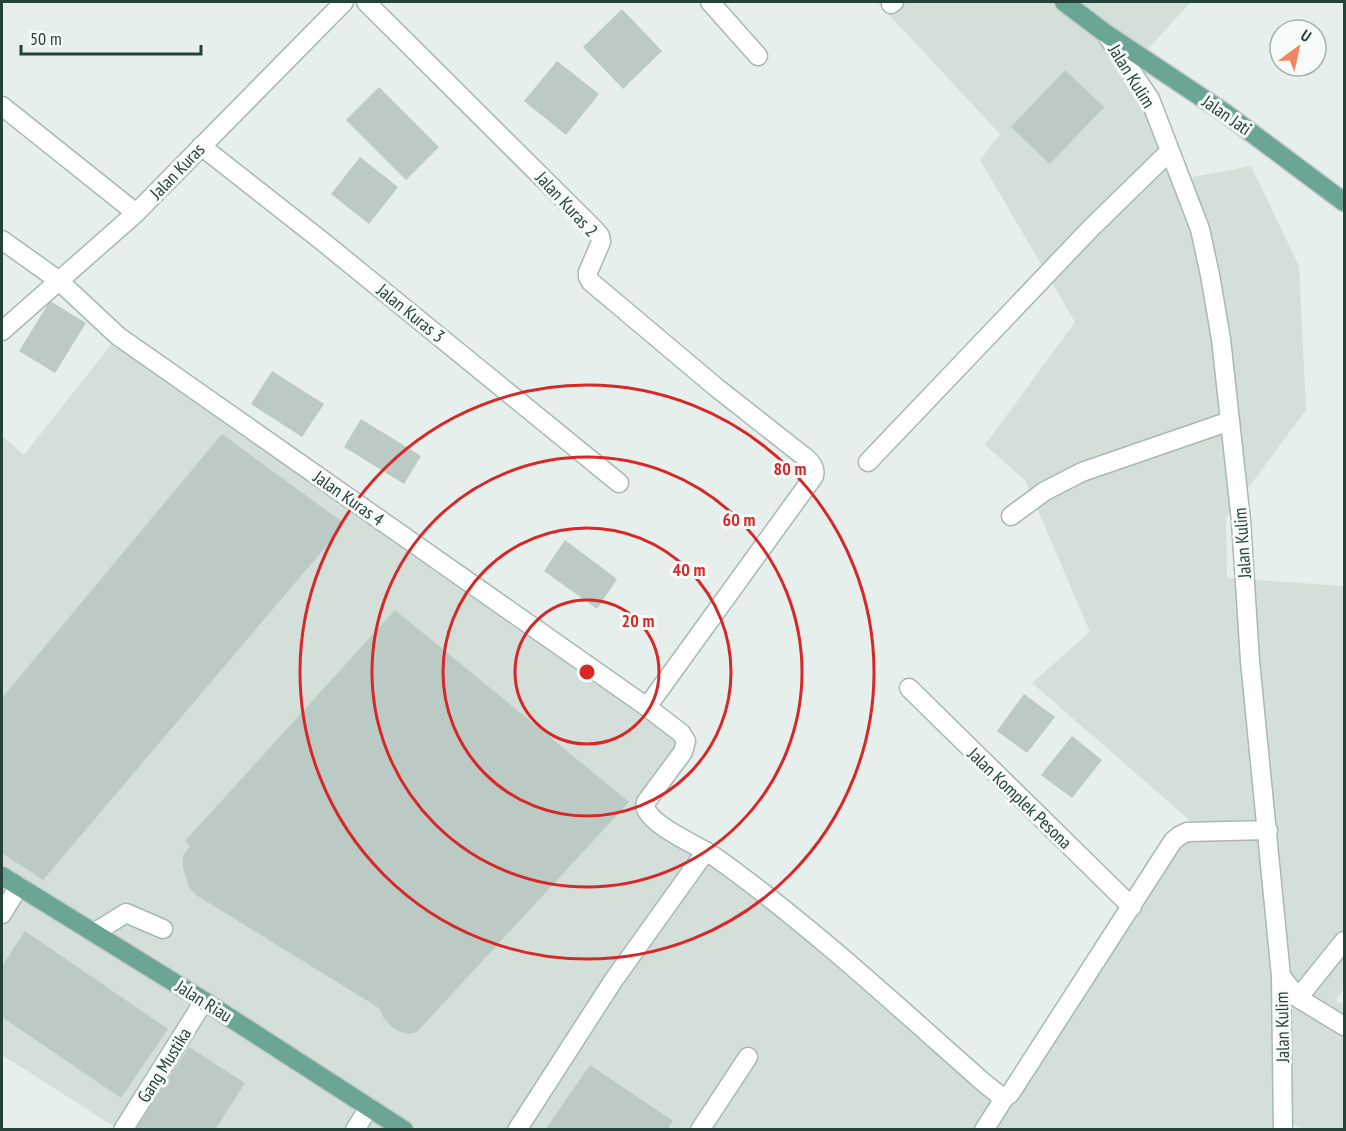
<svg xmlns="http://www.w3.org/2000/svg" width="1346" height="1131" viewBox="0 0 1346 1131" font-family="'PT Sans Narrow',sans-serif">
  <style>
    .built { fill: #d4dfda }
    .building { fill: #bbcac4 }
    .lines { fill: none; stroke-linecap: round; stroke-linejoin: round }
    .minor-casing { stroke: #a8b8b2; stroke-width: 21 }
    .major-casing { stroke: #c2cac8; stroke-width: 21 }
    .minor { stroke: #fff; stroke-width: 18 }
    .major { stroke: #6aa596; stroke-width: 18 }
    .ring { fill: none; stroke: #d62828; stroke-width: 3 }
    .labels { text-anchor: middle; dominant-baseline: central; stroke-width: 6; stroke-linejoin: round; paint-order: stroke }
    .street-label { font-size: 18px; fill: #24423a; stroke: #f7fbf9 }
    .centre { fill: #d62828; stroke: #f7fbf9; stroke-width: 3 }
    .ring-label { font-size: 18px; text-anchor: middle; font-weight: bold; fill: #d62828; stroke: #f7fbf9; stroke-width: 6; stroke-linejoin: round; paint-order: stroke }
  </style>
  <rect width="100%" height="100%" fill="#e6efeb"/>
  <path class="built" d="M877 2H1191L1124 75 1150 99 1177 180 1251 166 1299 266 1306 410 1226 518 1227 578 1344 586V988L1336 1000 1344 1005V1129H1302L1274 1112 1276 1129H118L2 1055V436L24 455 117 337 398 545 690 750 644 809 1010 1099 1194 824 1032 683 1090 632 1025 480 985 445 1075 322 980 160 1000 134Z"/>
  <path class="building" d="M622 9 662 51 623 89 583 47Z
    M557 61 599 94 566 135 524 101Z
    M1065 70 1104 107 1050 164 1011 127Z
    M379 87 439 147 406 180 346 120Z
    M360 157 398 187 369 224 331 194Z
    M50 301 86 323 55 373 19 351Z
    M272 371 324 404 302 437 251 404Z
    M361 419 421 456 404 484 344 447Z
    M222 434 345 524 43 880 2 853V698Z
    M565 540 617 579 597 609 544 571Z
    M395 610 629 802 417 1032 409 1034 398 1031 390 1025 383 1017 379 1008 196 895 189 887 183 868V856L190 846 185 841Z
    M1024 694 1055 717 1027 753 997 731Z
    M1072 736 1102 760 1072 798 1041 775Z
    M25 931 168 1029 121 1098 2 1017V966Z
    M189 1047 245 1083 215 1130H141L137 1127Z
    M590 1065 673 1121 667 1130H545Z"/>
  <g class="lines">
    <defs>
      <path id="minor" d="M366 2 596 231 600 236 601 242 588 272V277L591 282 717 388 806 458C812 463 816 468 814 476L647 707 681 733 686 741 683 752 646 802C645 806 645 807 647 811 657 829 700 846 718 859 812 927 896 1005 983 1082L998 1094 1005 1097 1010 1094 1173 841 1179 836 1187 832 1268 830
        M710 2 758 56
        M891 4 894 2
        M1106 34 1150 99 1200 229 1210 275 1221 339 1241 521 1250 661 1281 976 1283 1130
        M2 106 136 213
        M201 146 322 241 619 483
        M2 240 58 280 118 336 647 707
        M2 331 136 213 344 2
        M868 462 1091 228 1170 151
        M1011 516 1045 491 1082 472 1230 421
        M909 688 1132 907
        M2 914 19 886
        M94 933 126 913 163 929
        M1281 976 1298 998 1344 1026
        M1298 998 1344 941
        M123 1130 204 1001
        M355 1130 369 1107
        M517 1130 613 981 706 851
        M700 1130 748 1057
        M984 1130 1005 1097"/>
      <path id="major" d="M1064 2 1105 33 1225 113 1344 202
        M2 876 204 1001 404 1130"/>
    </defs>
    <use href="#minor" class="minor-casing"/>
    <use href="#major" class="major-casing"/>
    <use href="#minor" class="minor"/>
    <use href="#major" class="major"/>
  </g>
  <g class="ring">
    <circle cx="587" cy="672" r="72"/>
    <circle cx="587" cy="672" r="144"/>
    <circle cx="587" cy="672" r="215"/>
    <circle cx="587" cy="672" r="287"/>
  </g>
  <g class="labels">
    <g class="street-label">
      <text transform="translate(1132 76) rotate(58)">Jalan Kulim</text>
      <text transform="translate(1227 115) rotate(35)">Jalan Jati</text>
      <text transform="translate(177 171) rotate(-46)">Jalan Kuras</text>
      <text transform="translate(567 204) rotate(47)">Jalan Kuras 2</text>
      <text transform="translate(411 313) rotate(39)">Jalan Kuras 3</text>
      <text transform="translate(349 498) rotate(35)">Jalan Kuras 4</text>
      <text transform="translate(1242 543) rotate(-94)">Jalan Kulim</text>
      <text transform="translate(1020 798) rotate(44)">Jalan Komplek Pesona</text>
      <text transform="translate(204 1001) rotate(32)">Jalan Riau</text>
      <text transform="translate(1282 1027) rotate(-91)">Jalan Kulim</text>
      <text transform="translate(164 1065) rotate(-58)">Gang Mustika</text>
    </g>
  </g>
  <circle cx="587" cy="672" r="9" class="centre"/>
  <g class="ring-label">
    <text x="790" y="475">80 m</text>
    <text x="739" y="526">60 m</text>
    <text x="689" y="576">40 m</text>
    <text x="638" y="627">20 m</text>
  </g>
  <rect width="1346" height="1131" fill="none" stroke="#24423a" stroke-width="6"/>
  <g transform="translate(1298 48) rotate(33)"><circle r="28" fill="#f7fbf9" stroke="#a3b1ad" stroke-width="1.5"/>
  <path d="M0-4.5L10 22L0 15L-10 22Z" fill="#f4845f"/>
  <text y="-9" font-size="16" font-weight="bold" text-anchor="middle" fill="#24423a">U</text>
  </g>
  <path d="M21 45v9h180v-9" fill="none" stroke="#24423a" stroke-width="3"/>
  <text x="30" y="45" font-size="18" fill="#24423a" stroke="#f7fbf9" stroke-width="4.5" paint-order="stroke">50 m</text>
</svg>
